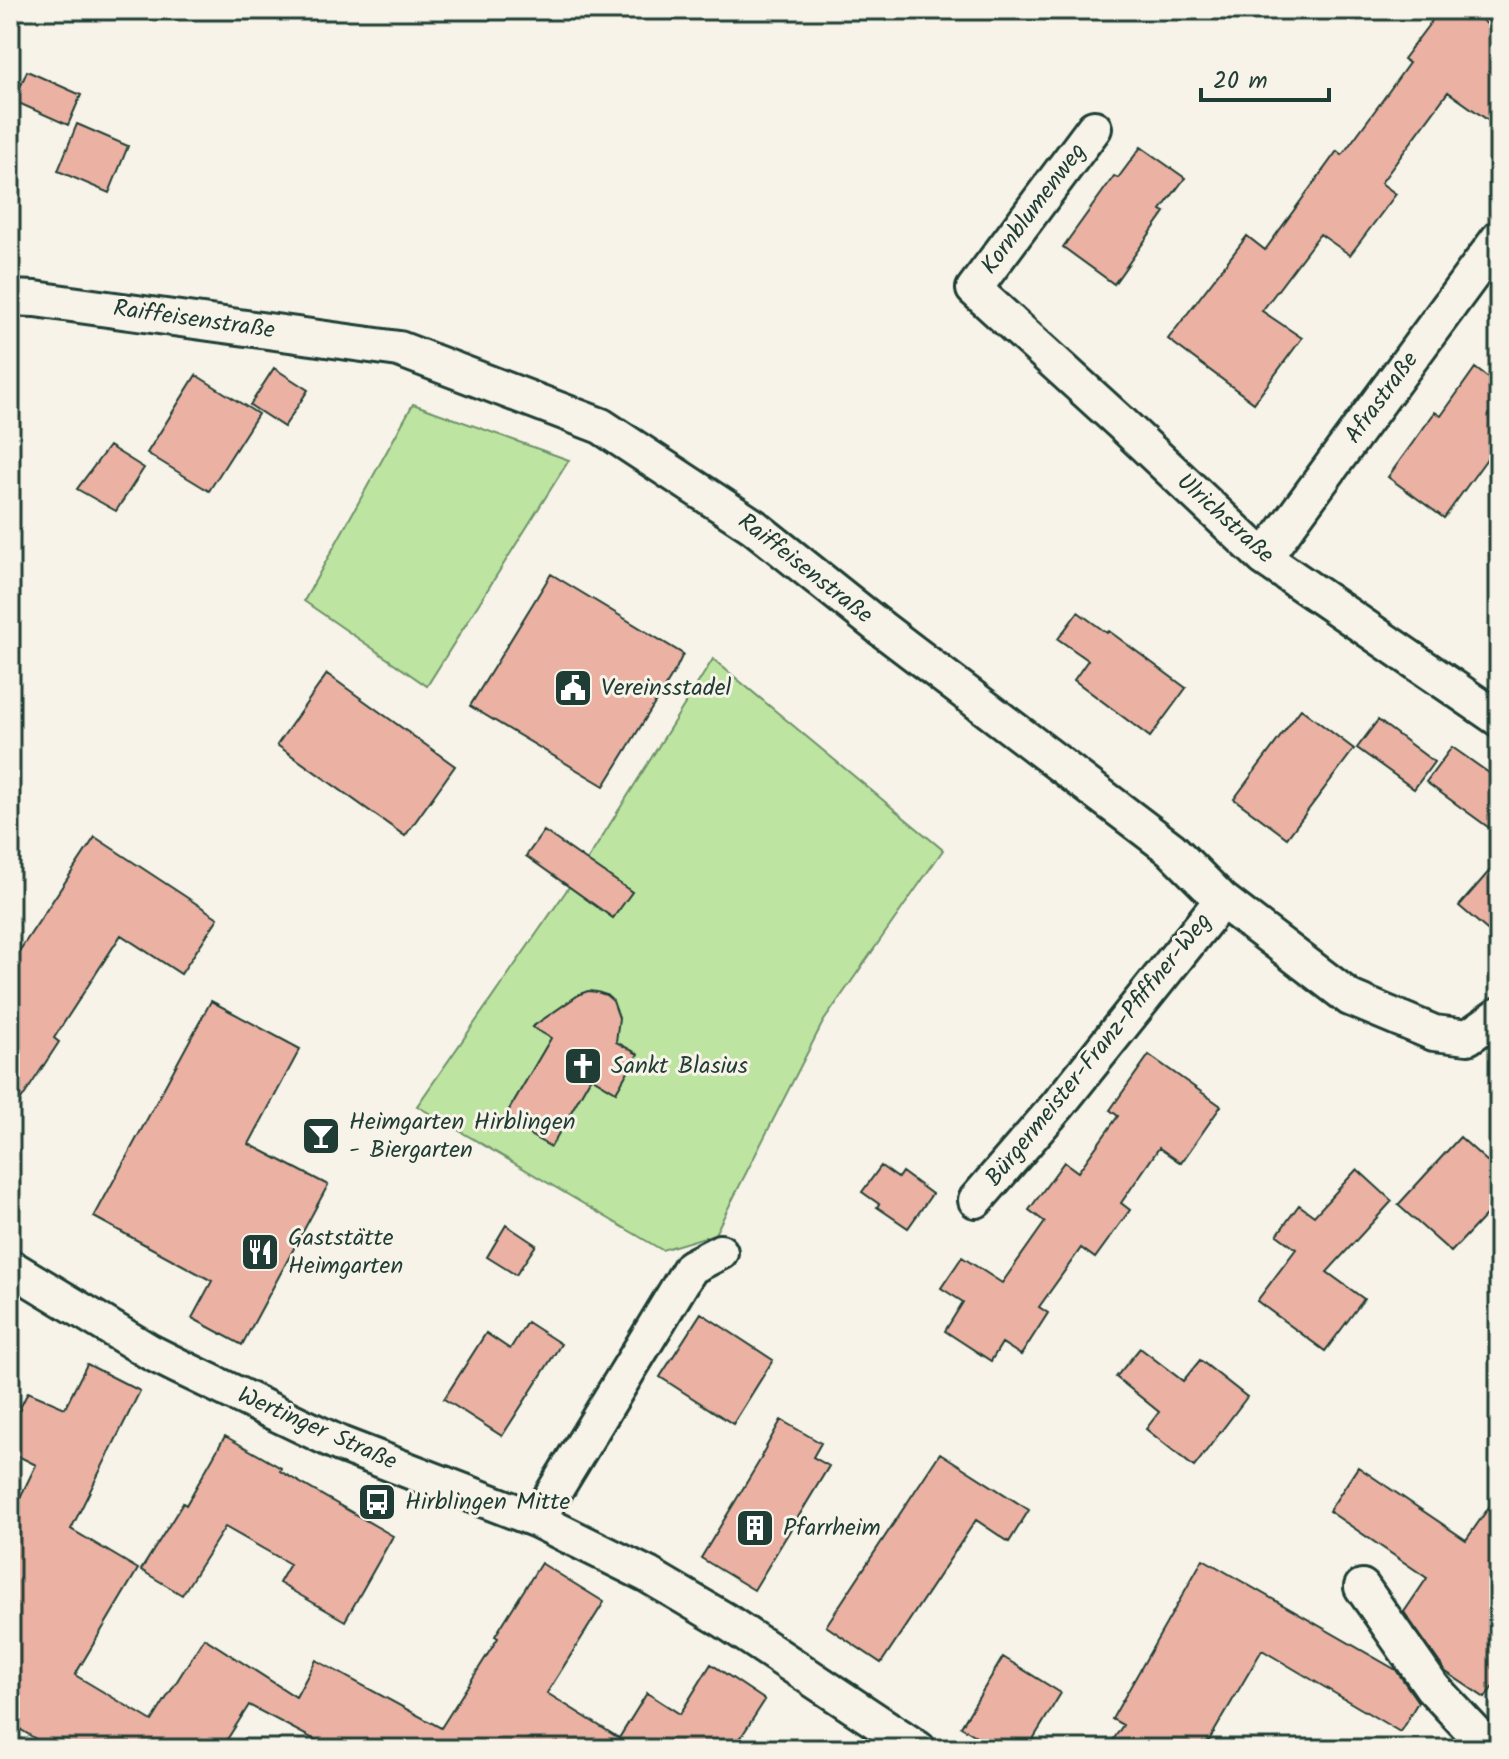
<svg xmlns="http://www.w3.org/2000/svg" width="1509" height="1759" viewBox="0 0 1509 1759" font-family="Kalam,sans-serif">
  <style>
    .green { fill: #bde5a1; stroke: #6e916a; stroke-width: 2 }
    .building { fill: #ebb2a3; stroke: #1f3d34; stroke-width: 2 }
    .lines { fill: none; stroke-linecap: round; stroke-linejoin: round }
    .street-casing { stroke: #1f3d34; stroke-width: 40 }
    .street { stroke: #f7f3e8; stroke-width: 34 }
    .labels { text-anchor: middle; dominant-baseline: central; stroke-width: 6; stroke-linejoin: round; paint-order: stroke }
    .street-label { font-size: 24px; fill: #1f3d34; stroke: #f7f3e8 }
    .poi-label { font-size: 24px; fill: #1f3d34; stroke: #f7f3e8; text-anchor: start }
  </style>
  <rect width="100%" height="100%" fill="#f7f3e8"/>
  <filter id="ink" filterUnits="userSpaceOnUse"><feTurbulence type="fractalNoise" baseFrequency=".0125" numOctaves="2"/><feDisplacementMap in="SourceGraphic" scale="16" xChannelSelector="R" yChannelSelector="G"/><feConvolveMatrix kernelMatrix="1 2 1 2 8 2 1 2 1" color-interpolation-filters="sRGB"/></filter>
  <g filter="url(#ink)">
    <path class="green" d="M413 404 569 460 427 686 304 601Z
      M713 659 943 850 823 1022 715 1234 662 1250 417 1106 587 861Z"/>
    <path class="building" d="M1440 10H1468L1499 33V128L1448 92 1381 183 1396 194 1350 255 1320 234 1262 311 1302 338 1254 403 1168 339 1247 236 1265 250 1337 151 1342 155 1379 105 1409 63 1403 59Z
      M27 71 81 95 68 125 14 101Z
      M77 124 128 146 109 193 58 171Z
      M1141 147 1185 178 1161 210 1165 212 1114 284 1063 247 1114 176 1118 178Z
      M274 368 308 390 284 427 250 405Z
      M1475 368 1499 386V442L1444 518 1388 477 1435 412 1441 416Z
      M196 375 258 414 209 491 147 453Z
      M109 446 144 468 116 511 77 489Z
      M551 574 683 654 676 669 604 786 470 706Z
      M1078 612 1107 633 1109 631 1186 688 1150 737 1074 680 1088 660 1058 639Z
      M327 674 455 766 405 836 277 745Z
      M1301 709 1354 749 1287 838 1234 799Z
      M1378 720 1434 762 1414 789 1357 748Z
      M1452 747 1499 780V835L1426 782Z
      M544 831 632 892 613 918 526 856Z
      M95 837 218 918 181 974 121 935 54 1038 59 1042 10 1117V965Z
      M1499 860V940L1459 906Z
      M588 991 597 992 606 995 613 1001 619 1018 616 1042 638 1054 616 1092 591 1077 551 1147 503 1120 551 1038 532 1027 580 994Z
      M211 1001 300 1049 249 1144 328 1185 242 1345 192 1318 212 1281 94 1217Z
      M1149 1055 1221 1106 1181 1163 1159 1148 1121 1203 1130 1210 1095 1258 1081 1248 1039 1307 1048 1313 1021 1355 1002 1343 991 1361 945 1331 963 1302 941 1288 962 1257 1002 1283 1045 1222 1029 1210 1064 1162 1078 1172 1118 1116 1110 1110Z
      M1460 1137 1499 1172V1201L1451 1252 1398 1205Z
      M881 1166 898 1178 902 1172 932 1194 908 1228 877 1207 879 1204 862 1192Z
      M1357 1169 1392 1201 1327 1272 1364 1299 1325 1351 1257 1301 1296 1249 1277 1235 1299 1205 1314 1216Z
      M506 1225 536 1245 516 1275 487 1257Z
      M701 1313 773 1360 733 1424 660 1377Z
      M527 1322 561 1344 502 1436 444 1399 486 1333 510 1349Z
      M1140 1348 1183 1381 1200 1360 1247 1397 1194 1467 1146 1429 1159 1412 1116 1377Z
      M87 1364 140 1391 71 1529 138 1569 75 1675 152 1721 204 1638 296 1697 316 1660 441 1728 498 1638 495 1636 541 1563 604 1602 547 1693 619 1738 647 1693 680 1714 711 1664 765 1700 734 1748 735 1749H332L249 1705 221 1749H52L10 1723V1518L36 1465 10 1452V1428L28 1392 65 1408Z
      M781 1420 821 1443 813 1457 829 1466 754 1590 701 1558 762 1457 761 1456Z
      M225 1436 281 1468 280 1471 393 1536 345 1621 279 1583 290 1564 225 1527 182 1595 141 1570 183 1503 186 1505Z
      M940 1453 1029 1510 1009 1542 976 1520 881 1663 826 1626Z
      M1358 1467 1466 1540 1499 1493V1677L1485 1698 1446 1672 1404 1612 1427 1578 1329 1511Z
      M1203 1559 1396 1670 1418 1702 1400 1732 1262 1650 1204 1749H1107L1123 1725 1112 1719Z
      M1003 1657 1061 1693 1027 1749H998L961 1727Z"/>
    <g class="lines">
      <defs>
        <path id="street" d="M1094 128 974 289 1120 422 1264 558 1499 719
          M10 298 35 299 399 349 601 426 753 526 882 629 1171 849 1222 900 1350 998 1434 1033 1468 1037 1499 1015
          M1264 558 1499 238
          M976 1200 1058 1105 1222 900
          M10 1267 150 1352 178 1366 340 1444 537 1520 648 1575 724 1620 918 1749
          M537 1520 691 1267 720 1252
          M1362 1587 1432 1687 1490 1749"/>
      </defs>
      <use href="#street" class="street-casing"/>
      <use href="#street" class="street"/>
    </g>
  </g>
  <defs>
    <symbol id="civic-square" viewBox="-11 -11 22 22"><rect x="-9" y="-9" width="18" height="18" rx="4" fill="#1f3d34" stroke="#f7f3e8"/><path d="M-.6-6.5H3V-4.5H.6V-3L4-1V1h2V6H-6V1h2V-1L-.6-3ZM-1.2 2.5V6h2.4V2.5Z" fill="#fff"/></symbol>
    <symbol id="church-square" viewBox="-11 -11 22 22"><rect x="-9" y="-9" width="18" height="18" rx="4" fill="#1f3d34" stroke="#f7f3e8"/><path d="M-1.2-6h2.4v3.5h3.3v2.4h-3.3V6h-2.4V-.1h-3.3v-2.4h3.3Z" fill="#fff"/></symbol>
    <symbol id="bar-square" viewBox="-11 -11 22 22"><rect x="-9" y="-9" width="18" height="18" rx="4" fill="#1f3d34" stroke="#f7f3e8"/><path d="M-6-5H6L.8 .8V4.5H3.5V6h-7V4.5H-.8V.8Z" fill="#fff"/></symbol>
    <symbol id="restaurant-square" viewBox="-11 -11 22 22"><rect x="-9" y="-9" width="18" height="18" rx="4" fill="#1f3d34" stroke="#f7f3e8"/><path d="M-5-6h1v4h1v-4h1v4h1v-4h1v5L-1.5 .5V6h-2V.5L-5-1ZM5-6V6H3V1.5H1.5Q1.5-4 5-6Z" fill="#fff"/></symbol>
    <symbol id="bus-square" viewBox="-11 -11 22 22"><rect x="-9" y="-9" width="18" height="18" rx="4" fill="#1f3d34" stroke="#f7f3e8"/><path d="M-5-6H5V4H4V6H2V4H-2V6H-4V4H-5ZM-3.5-4V0h7V-4ZM-3.5 1.2v1.5H-2V1.2ZM2 1.2v1.5H3.5V1.2Z" fill="#fff"/></symbol>
    <symbol id="building-square" viewBox="-11 -11 22 22"><rect x="-9" y="-9" width="18" height="18" rx="4" fill="#1f3d34" stroke="#f7f3e8"/><path d="M-4-6H4V6H1V3H-1V6H-4ZM-2.5-4.3h1.7v1.8h-1.7ZM.8-4.3h1.7v1.8H.8ZM-2.5-1h1.7V.8h-1.7ZM.8-1h1.7V.8H.8Z" fill="#fff"/></symbol>
  </defs>
  <g fill-rule="evenodd">
    <use href="#civic-square" x="551" y="666" width="44" height="44"/>
    <use href="#church-square" x="561" y="1044" width="44" height="44"/>
    <use href="#bar-square" x="299" y="1114" width="44" height="44"/>
    <use href="#restaurant-square" x="238" y="1230" width="44" height="44"/>
    <use href="#bus-square" x="355" y="1480" width="44" height="44"/>
    <use href="#building-square" x="733" y="1506" width="44" height="44"/>
  </g>
  <g class="labels">
    <g class="street-label">
      <text transform="translate(1034 209) rotate(-53)">Kornblumenweg</text>
      <text transform="translate(194 320) rotate(8)">Raiffeisenstraße</text>
      <text transform="translate(1382 398) rotate(-54)">Afrastraße</text>
      <text transform="translate(1225 519) rotate(42)">Ulrichstraße</text>
      <text transform="translate(805 569) rotate(38)">Raiffeisenstraße</text>
      <text transform="translate(1099 1050) rotate(-51)">Bürgermeister-Franz-Pfiffner-Weg</text>
      <text transform="translate(317 1429) rotate(24)">Wertinger Straße</text>
    </g>
    <g class="poi-label">
      <text x="601" y="688">Vereinsstadel</text>
      <text x="611" y="1066">Sankt Blasius</text>
      <text x="349" y="1122">Heimgarten Hirblingen<tspan x="349" dy="28">- Biergarten</tspan></text>
      <text x="288" y="1238">Gaststätte<tspan x="288" dy="28">Heimgarten</tspan></text>
      <text x="405" y="1502">Hirblingen Mitte</text>
      <text x="783" y="1528">Pfarrheim</text>
    </g>
  </g>
  <rect width="1509" height="1759" fill="none" stroke="#f7f3e8" stroke-width="40"/>
  <rect x="20" y="20" width="1469" height="1719" fill="none" stroke="#1f3d34" stroke-width="3" filter="url(#ink)"/>
  <path d="M1201 88v12h128v-12" fill="none" stroke="#1f3d34" stroke-width="4"/>
  <text x="1213" y="88" font-size="24" fill="#1f3d34" stroke="#f7f3e8" stroke-width="6" paint-order="stroke">20 m</text>
</svg>
